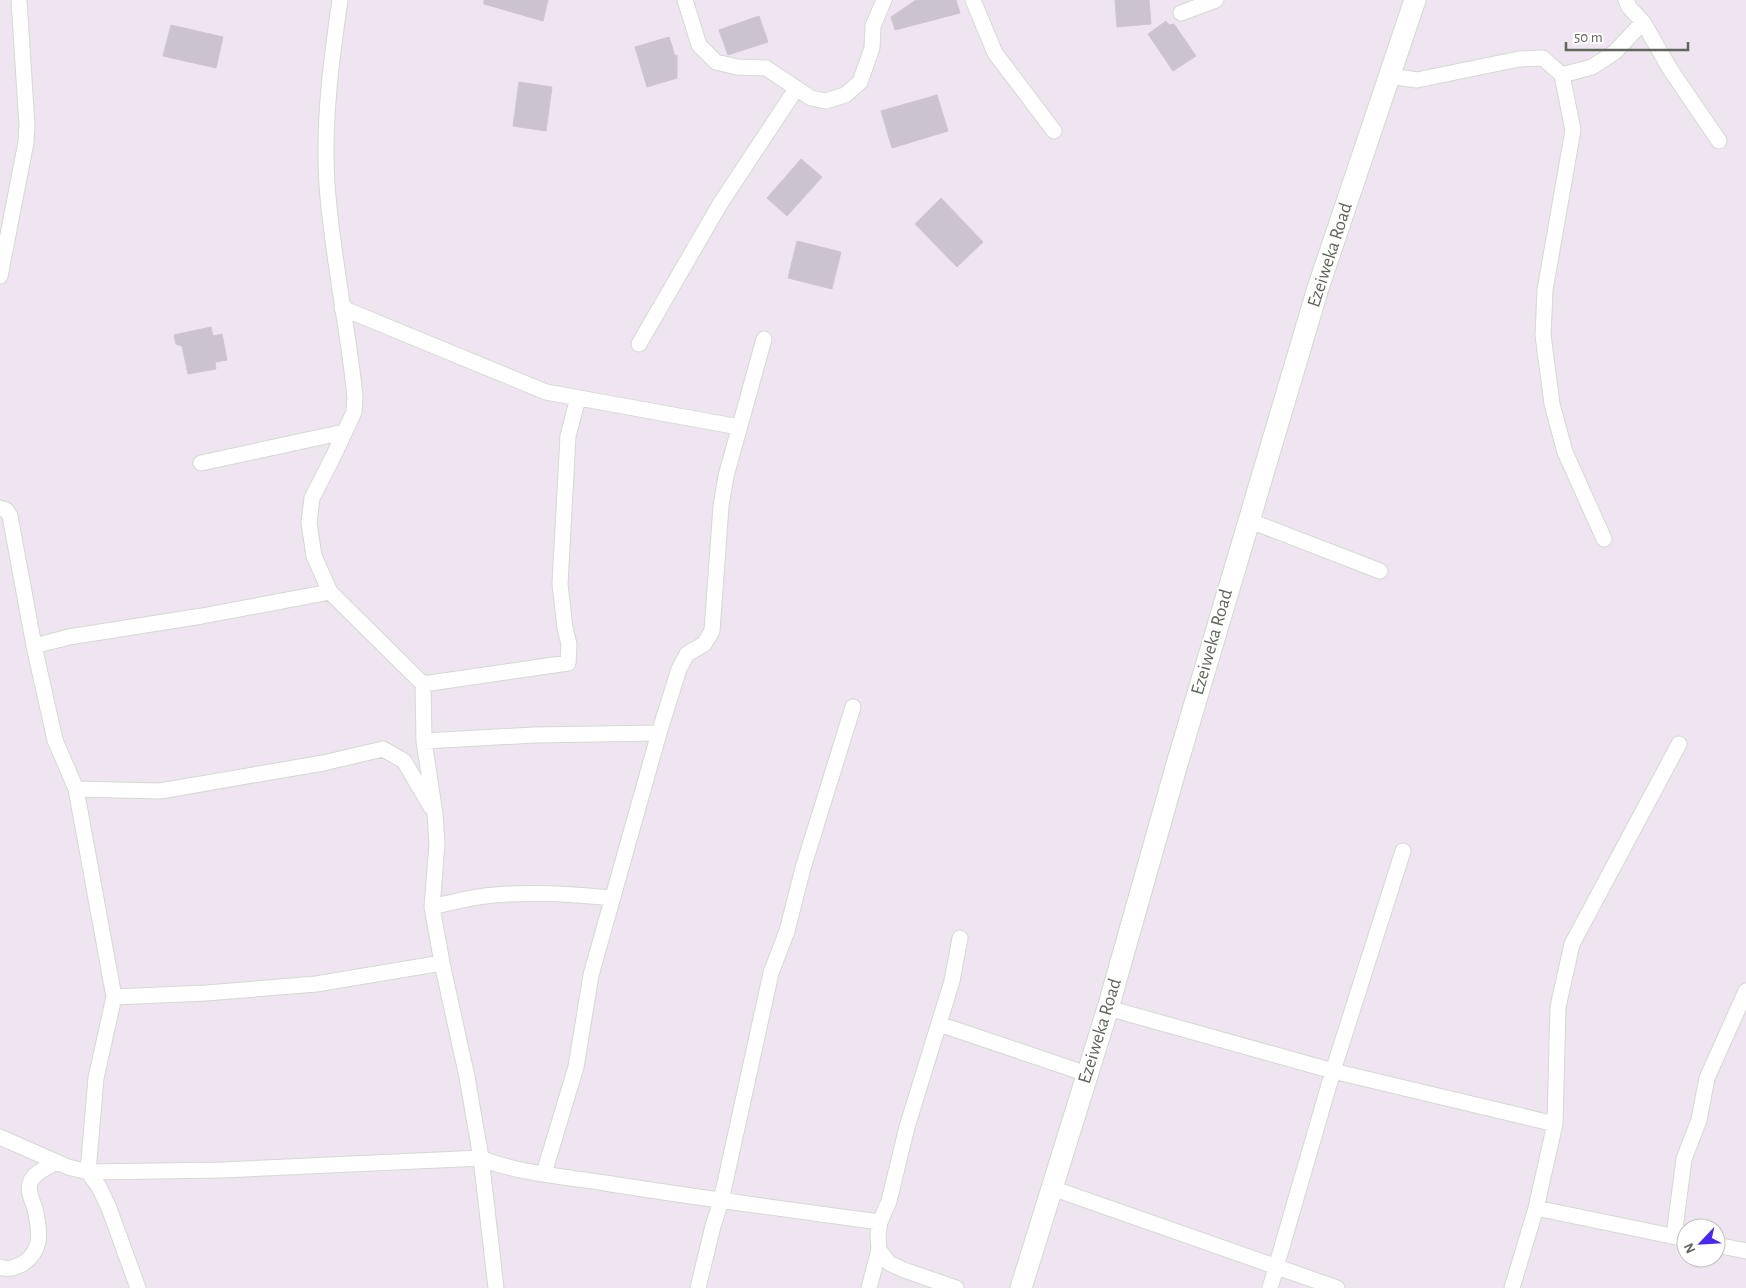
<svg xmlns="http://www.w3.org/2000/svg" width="1746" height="1288" viewBox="0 0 1746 1288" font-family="'Alegreya Sans',sans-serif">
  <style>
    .building { fill: #cbc3ce; stroke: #d1c3d5 }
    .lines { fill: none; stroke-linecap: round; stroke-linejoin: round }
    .street-casing { stroke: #d4d9d2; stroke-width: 17 }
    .secondary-casing { stroke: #d2d9cf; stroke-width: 23 }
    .street { stroke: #fff; stroke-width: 15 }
    .secondary { stroke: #fff; stroke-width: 21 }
    .labels { text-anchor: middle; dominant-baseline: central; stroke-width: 4; stroke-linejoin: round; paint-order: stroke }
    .street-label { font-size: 19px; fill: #60665c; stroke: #fff }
  </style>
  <rect width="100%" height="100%" fill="#eee5f0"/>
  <path class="building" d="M484 0H548L543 21 484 4Z
    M916 0H956L960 13 895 30 891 17Z
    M1115 0H1149L1151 24 1117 27Z
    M759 16 768 42 728 55 719 30Z
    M1166 21 1169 25 1174 24 1196 56 1173 71 1148 34Z
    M171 25 223 37 216 68 163 56Z
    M669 37 675 56 677 55V78L647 87 635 47Z
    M519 82 552 87 546 131 513 126Z
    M937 95 948 131 892 148 881 111Z
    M801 159 822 177 787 216 767 198Z
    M941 198 983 242 957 267 915 224Z
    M797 241 841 252 832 289 788 278Z
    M211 327 213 336 222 334 227 360 215 362 216 369 188 374 182 346 176 344 174 335Z"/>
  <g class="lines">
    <defs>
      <path id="street" d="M340 0C331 62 323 123 327 185 332 256 348 326 355 397L354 412 334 455 312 498 309 523 314 556 330 592 423 684 424 741 435 814 437 844 432 907 442 963 467 1077 481 1158 496 1288
        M685 0 699 45 716 62 737 67 766 68 811 98 826 101 845 95 860 82 872 48 873 26 884 0
        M973 0 995 53 1054 131
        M1181 13 1216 0
        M1643 22 1670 69 1719 141
        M1562 75 1592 67 1615 52 1643 22 1629 7 1626 0
        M1389 76 1417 80 1519 59 1543 58 1562 75 1573 130 1545 290 1543 335 1552 404 1565 452 1604 539
        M0 276 26 142 27 126 19 0
        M342 308 546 392 739 427
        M639 344 720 204 796 89
        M201 463 344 432
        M0 508 6 510 10 516 34 646 55 740 76 789 114 997 96 1078 88 1172 223 1170 481 1158C518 1174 570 1177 611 1184 700 1198 790 1210 880 1222
        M1248 520 1380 571
        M34 646 69 637 202 616 330 592
        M423 684 568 663 569 644 565 628 560 584 568 436 578 398
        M424 741 534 735 659 733
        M76 789 160 791 323 763 383 749 404 761 431 807
        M432 907C450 903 467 898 485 896 528 891 570 894 612 898
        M114 997 206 993 316 984 442 963
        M1108 1008 1333 1071 1555 1124
        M939 1024 1087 1074
        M0 1137 68 1167 88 1172 99 1187 109 1208 138 1288
        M544 1173 576 1067 591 975 659 733 679 669 687 654 704 644 712 631 721 506 726 476 764 339
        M1052 1188 1337 1288
        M1536 1208 1686 1239
        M1674 1236 1684 1159 1699 1120 1707 1078 1746 991
        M1716 1245 1746 1251
        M0 1267C8 1270 14 1268 22 1264 43 1251 40 1231 35 1209 33 1201 27 1192 30 1183 33 1173 48 1167 57 1162
        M698 1288 713 1226 721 1201 771 973 787 931 803 868 853 707
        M869 1288 879 1250
        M956 1288 904 1270 889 1263 879 1250 878 1235 880 1222 889 1201 907 1127 952 981 960 938
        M1270 1288 1333 1071 1403 851
        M1512 1288 1536 1208 1555 1124 1558 1007 1572 944 1679 744"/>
      <path id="secondary" d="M1021 1288 1108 1008 1177 764 1318 288 1415 0"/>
    </defs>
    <use href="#street" class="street-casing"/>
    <use href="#secondary" class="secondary-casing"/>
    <use href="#street" class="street"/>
    <use href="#secondary" class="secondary"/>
  </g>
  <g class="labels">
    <g class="street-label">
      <text transform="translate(1330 255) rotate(-72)">Ezeiweka Road</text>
      <text transform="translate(1212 642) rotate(-74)">Ezeiweka Road</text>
      <text transform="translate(1100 1031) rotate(-73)">Ezeiweka Road</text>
    </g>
  </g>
  <g transform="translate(1701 1243) rotate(245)"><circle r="24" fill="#ffffff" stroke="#bfc2be"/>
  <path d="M0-4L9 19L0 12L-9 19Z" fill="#4627f4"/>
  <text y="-8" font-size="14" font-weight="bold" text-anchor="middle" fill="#60665c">N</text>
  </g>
  <path d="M1566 42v8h122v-8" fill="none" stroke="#60665c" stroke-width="2.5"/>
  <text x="1574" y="42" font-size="15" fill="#60665c" stroke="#ffffff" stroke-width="4" paint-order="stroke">50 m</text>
</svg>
